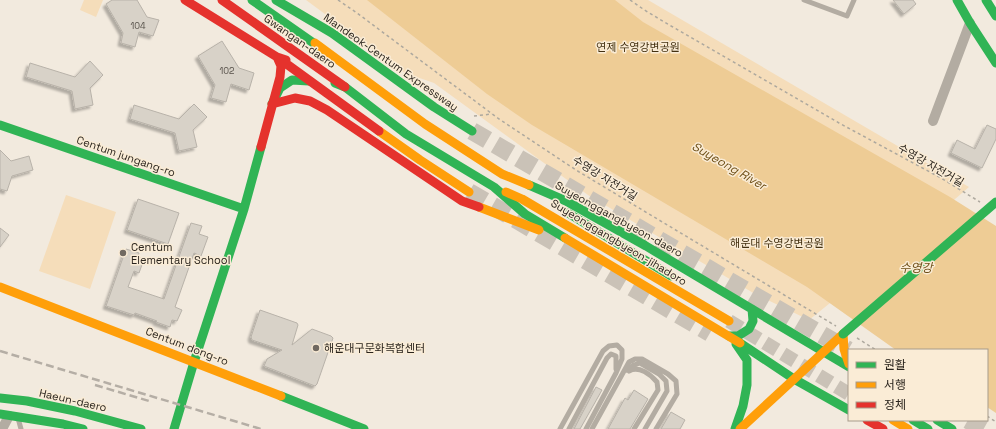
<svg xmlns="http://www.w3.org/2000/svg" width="996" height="429" viewBox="0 0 996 429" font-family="'Space Grotesk','Noto Sans KR',sans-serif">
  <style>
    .green { fill: #f5ddba }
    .water { fill: #eecc95 }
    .building { fill: #d8d2c8; stroke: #b8b2a9; filter: url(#shadow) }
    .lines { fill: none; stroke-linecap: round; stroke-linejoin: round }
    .secondary-tunnel { stroke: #cac2b7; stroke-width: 14; stroke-dasharray: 14 7; stroke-linecap: butt }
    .highway-tunnel { stroke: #cac2b7; stroke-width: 18; stroke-dasharray: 18 9; stroke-linecap: butt }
    .path { stroke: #ada89e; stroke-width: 1.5; stroke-dasharray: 3 3; stroke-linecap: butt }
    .lane { stroke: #b3aca2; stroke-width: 5 }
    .street { stroke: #b3aca2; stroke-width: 10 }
    .fast { stroke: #30b455; stroke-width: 9 }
    .slow { stroke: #ff9f0a; stroke-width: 9 }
    .jam { stroke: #e5322d; stroke-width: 9 }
    .rail { stroke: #b5aea5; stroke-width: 2.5; stroke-dasharray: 8 4; stroke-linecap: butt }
    .fast-bridge { stroke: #30b455; stroke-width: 9 }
    .poi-dot { fill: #706961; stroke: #faecd6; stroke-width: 1.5 }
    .labels { text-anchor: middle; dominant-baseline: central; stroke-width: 3; stroke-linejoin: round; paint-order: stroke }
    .number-label { font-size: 9px; fill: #565049 }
    .street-label { font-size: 11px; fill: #2a241d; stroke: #faecd6 }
    .park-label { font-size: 11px; fill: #443111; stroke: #faecd6 }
    .poi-label { font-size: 11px; fill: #2a241d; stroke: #faecd6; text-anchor: start }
    .water-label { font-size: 12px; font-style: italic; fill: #6e4f17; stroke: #faecd6 }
  </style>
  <defs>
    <filter id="shadow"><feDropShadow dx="-3" dy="3" stdDeviation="1" flood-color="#0004"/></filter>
  </defs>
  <rect width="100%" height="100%" fill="#f2eade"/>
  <path class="green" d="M84 0H103L96 17 80 10Z
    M306 0H648L925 162 969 187 897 249 809 320 755 294 588 195 434 83 405 73Z
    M66 195 116 212 90 289 39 271Z"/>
  <path class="water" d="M367 0H615L643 22 950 197 996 226V413L987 407V350H896L807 287 532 125 487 94Z"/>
  <path class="building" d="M112 0H137L147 17 159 20 153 36 139 32 135 47 121 43 123 33 106 4Z
    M893 0H913L916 4 904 14Z
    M222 41 239 68 254 73 249 90 231 84 226 102 211 98 215 85 198 56Z
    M90 61 103 75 90 88 93 105 75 109 72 91 26 77 30 63 75 77Z
    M194 104 207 117 193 130 197 147 179 151 175 133 130 119 134 105 179 119Z
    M987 125 996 129V139L982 168 951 153 957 140 975 149Z
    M0 150 11 161 29 156 33 170 12 176 7 191 0 189Z
    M138 199 179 213 168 244 127 230Z
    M191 223 202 226 199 234 208 237 201 256 194 253 175 307 182 310 177 321 172 320 170 327 156 322 157 321 135 313 134 315 106 306 126 249 139 253 138 257 144 259 139 273 134 271 128 287 164 299Z
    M0 228 9 235 0 247Z
    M260 310 297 323 298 325 292 345 312 329 331 336 333 338 317 384 315 386 264 366 267 359 282 350 252 340 251 337Z
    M596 387 602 390 580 429H574Z
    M634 390 648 399 630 429H608L625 398 628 400Z
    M671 412 685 420 680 429H661Z"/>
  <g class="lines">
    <path class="secondary-tunnel" d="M729 321 849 394"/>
    <path class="highway-tunnel" d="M472 131 848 350
      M469 192 710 333
      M968 420 984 429"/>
    <path class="path" d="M338 0 357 13 499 119 576 170 644 211 836 326
      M630 0 646 11 671 26 839 123 941 178 980 202
      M474 116 492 114
      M857 338 876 350
      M987 416 996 422"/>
    <path class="lane" d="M804 0 847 16 854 0
      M627 370 634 365 640 363 659 374 666 381 667 391 645 429
      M629 371C639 365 651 375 657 382L658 390 634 429
      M18 418 21 429
      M560 429 603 351 609 346 617 345 622 350V359L616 373 586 429
      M569 429 607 358 611 354 616 356V369
      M592 429 629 362 635 359H642L668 374 676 381 677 394 656 429"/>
    <path class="street" d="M933 121 970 23
      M2 429 9 416"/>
    <path class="fast" d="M252 0 322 49
      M276 0 332 33 434 107 472 131
      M957 0 970 23 996 63
      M986 0 996 16
      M335 83 345 87 406 134 494 187 525 214 565 238
      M272 104 280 88 292 80 309 81
      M0 125 244 209
      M529 185 566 201 646 246 849 367
      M568 213 671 276
      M729 336H738L749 329 753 321 752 309
      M740 343 794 379 849 410
      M281 396 364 429
      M0 398 27 401 75 411 141 429
      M0 414 63 424 83 429
      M913 420 928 429
      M937 420 952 429
      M174 429 194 362 244 209 261 147
      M735 429 743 406 747 385V360L736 344"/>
    <path class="slow" d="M315 43 425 124 502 174 529 185
      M379 131 420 160 469 192
      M506 192 522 199 729 321
      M479 207 539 230
      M565 238 740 343
      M0 287 281 396
      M843 334 844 349 849 364
      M893 420 908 429
      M740 429 843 334"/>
    <path class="jam" d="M185 0 277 57 286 60
      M222 0 345 87
      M277 57 379 131
      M272 104 295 98 310 101 327 110 462 201 479 207
      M261 147 280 77 281 66 277 57
      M867 420 883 429"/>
    <path class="rail" d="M0 351 261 429
      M95 385 149 401"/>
    <path class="fast-bridge" d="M843 334 996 202"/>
  </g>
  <g class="poi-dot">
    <circle cx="123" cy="253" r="4"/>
    <circle cx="316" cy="348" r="4"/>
  </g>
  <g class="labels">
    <g class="number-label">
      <text x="138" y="26">104</text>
      <text x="227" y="71">102</text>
    </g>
    <g class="street-label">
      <text transform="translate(300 41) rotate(35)">Gwangan-daero</text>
      <text transform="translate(391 62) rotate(35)">Mandeok-Centum Expressway</text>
      <text transform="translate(126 156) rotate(19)">Centum jungang-ro</text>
      <text transform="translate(931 165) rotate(30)">수영강 자전거길</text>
      <text transform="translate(605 178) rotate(32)">수영강 자전거길</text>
      <text transform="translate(619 219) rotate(29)">Suyeonggangbyeon-daero</text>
      <text transform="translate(619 242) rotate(31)">Suyeonggangbyeon-jihadoro</text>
      <text transform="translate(187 346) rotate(21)">Centum dong-ro</text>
      <text transform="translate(73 400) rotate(13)">Haeun-daero</text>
    </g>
    <g class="park-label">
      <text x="638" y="47">연제 수영강변공원</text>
      <text x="777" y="243">해운대 수영강변공원</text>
    </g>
    <g class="poi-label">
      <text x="131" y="247">Centum<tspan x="131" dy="13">Elementary School</tspan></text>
      <text x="324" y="348">해운대구문화복합센터</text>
    </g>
    <g class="water-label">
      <text transform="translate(729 166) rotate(30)">Suyeong River</text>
      <text x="916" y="268">수영강</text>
    </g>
  </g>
  <rect x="848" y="349" width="140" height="72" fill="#faecd6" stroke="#a79c8c"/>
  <rect x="856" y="362" width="20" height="6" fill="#30b455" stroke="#a79c8c"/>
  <text x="884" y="369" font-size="12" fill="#2a241d">원활</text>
  <rect x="856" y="382" width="20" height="6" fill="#ff9f0a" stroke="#a79c8c"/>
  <text x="884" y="389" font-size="12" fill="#2a241d">서행</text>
  <rect x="856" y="402" width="20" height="6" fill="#e5322d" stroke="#a79c8c"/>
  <text x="884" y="409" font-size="12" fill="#2a241d">정체</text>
</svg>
